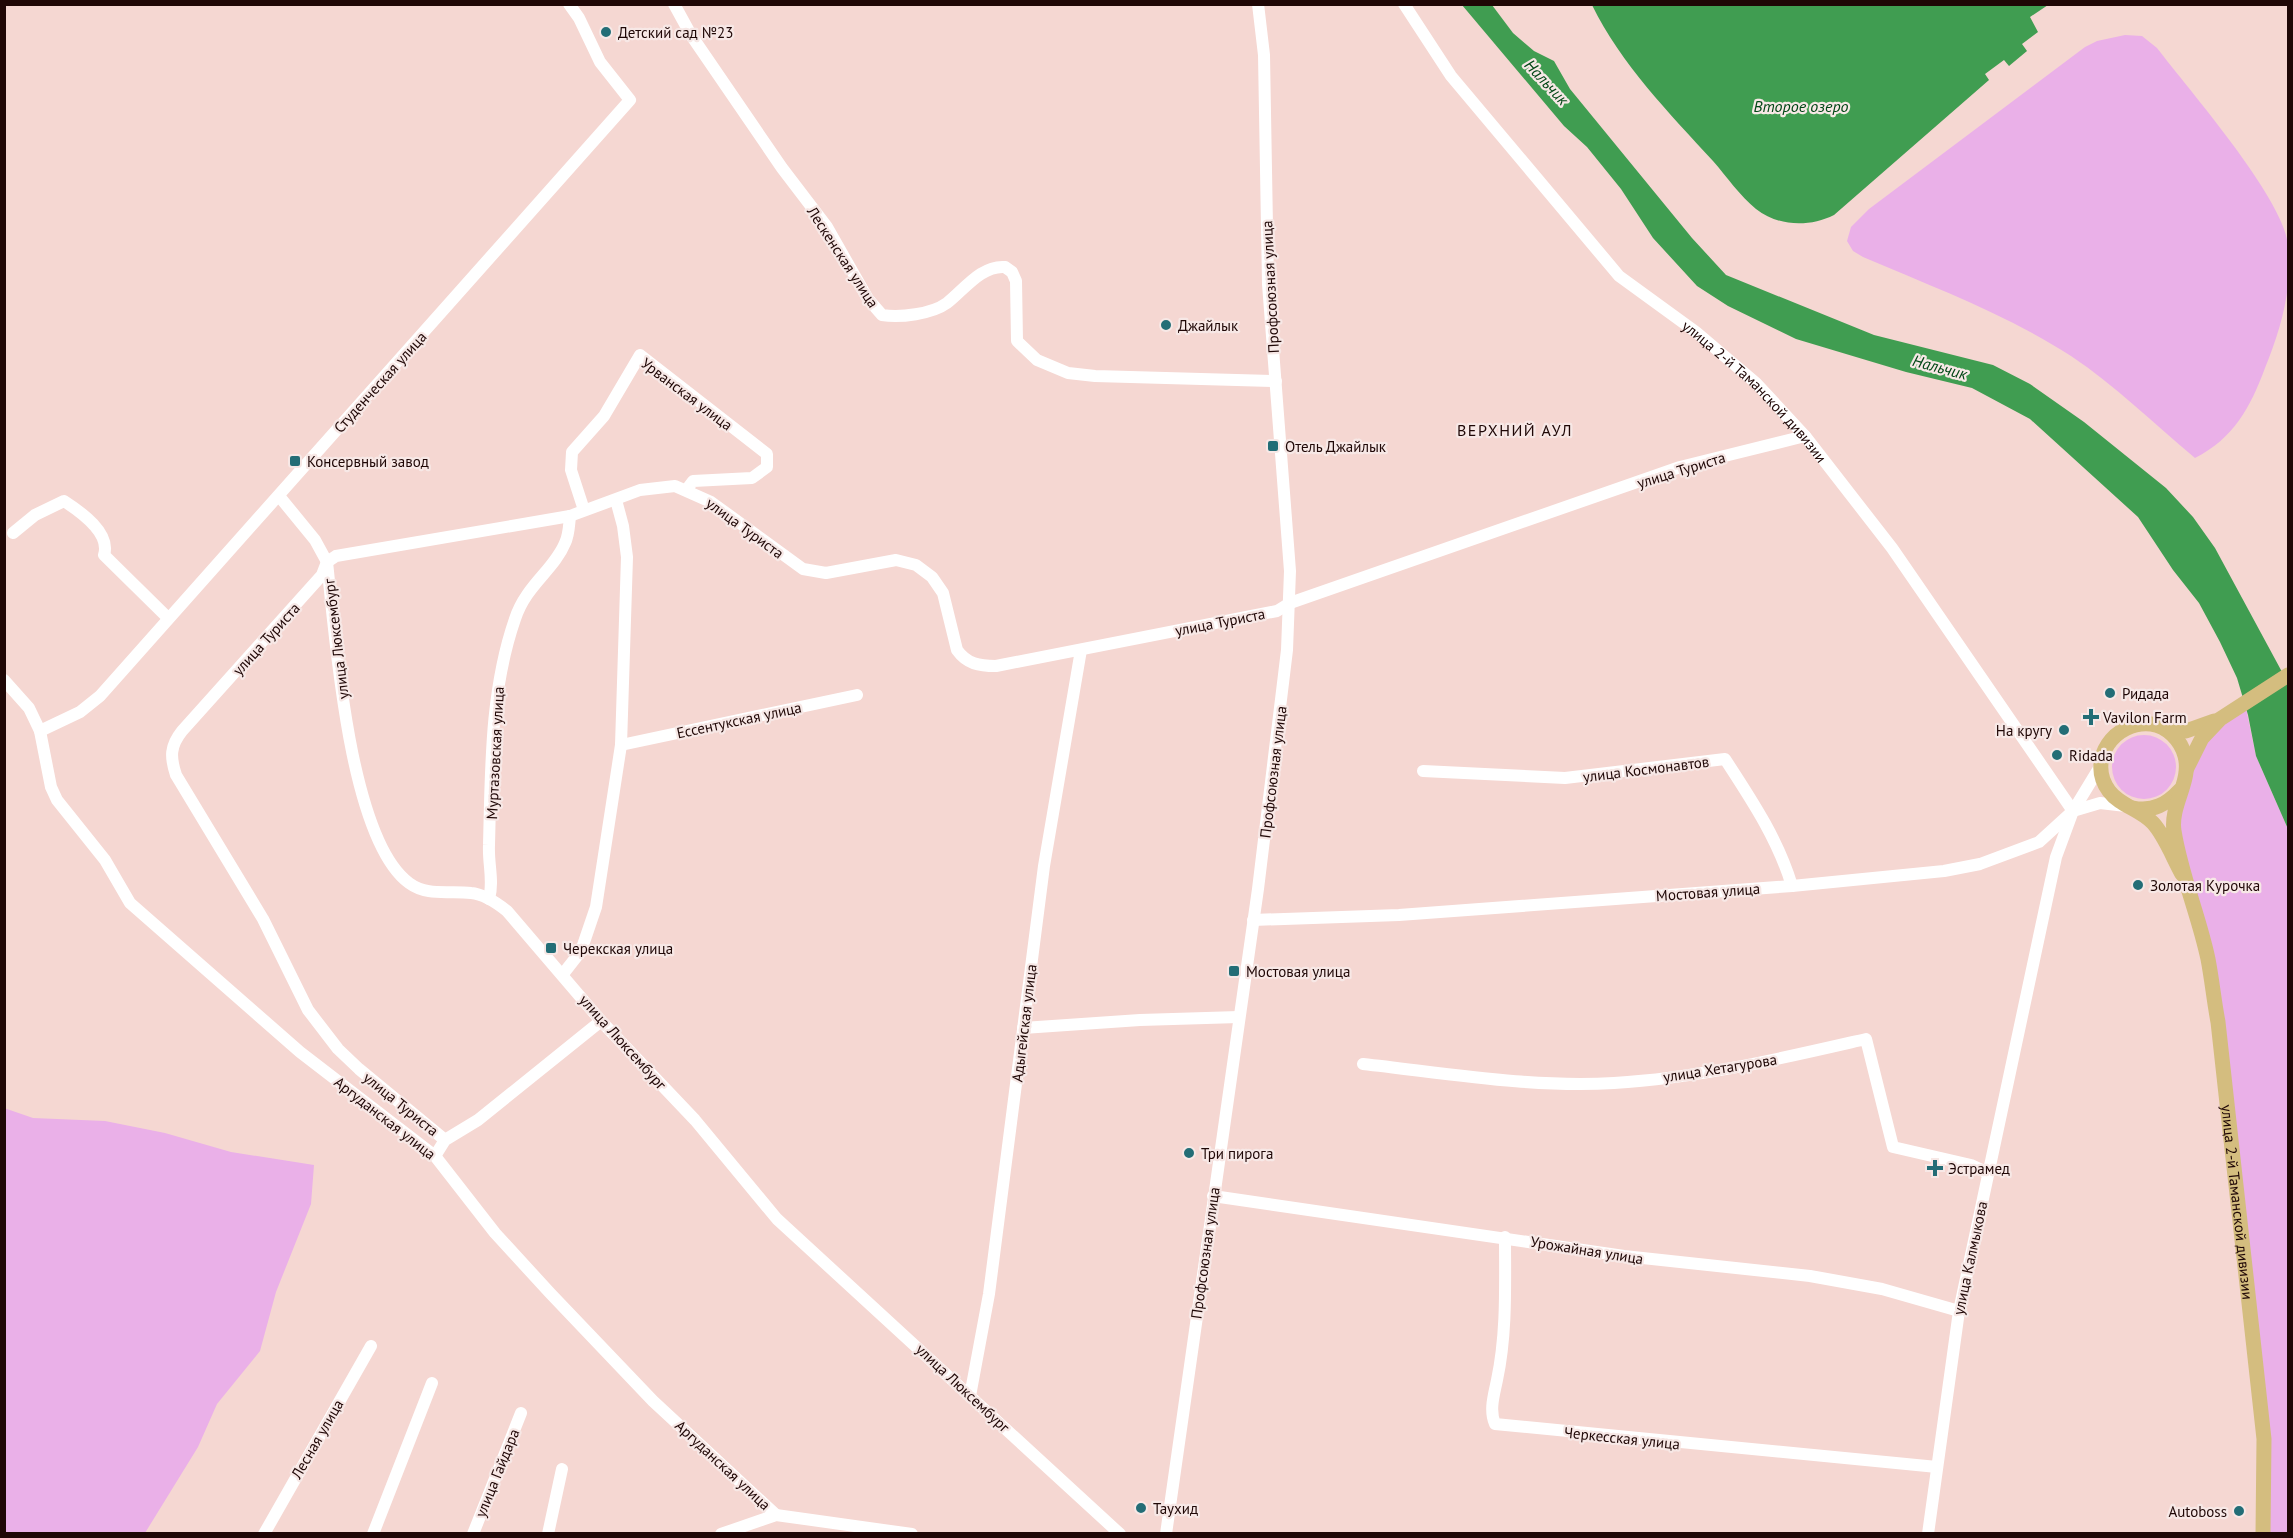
<svg xmlns="http://www.w3.org/2000/svg" width="2293" height="1538" viewBox="0 0 2293 1538" font-family="'PT Sans',sans-serif">
  <style>
    .green { fill: #eab0e8 }
    .water { fill: #409d51 }
    .lines { fill: none; stroke-linecap: round; stroke-linejoin: round }
    .minor { stroke: #fff; stroke-width: 12 }
    .major { stroke: #d4bd7f; stroke-width: 15 }
    .poi-dot { fill: #236d76; stroke: #f7e8e6; stroke-width: 2 }
    .labels { text-anchor: middle; dominant-baseline: central; stroke-width: 4.5; stroke-linejoin: round; paint-order: stroke }
    .poi-label { font-size: 15px; fill: #1f0706; stroke: #f7e8e6; text-anchor: start }
    .street-label { font-size: 15px; fill: #1f0706; stroke: #f7e8e6 }
    .water-label { font-size: 16px; font-style: italic; fill: #004615; stroke: #f7e8e6 }
    .neighbourhood-label { font-size: 16px; letter-spacing: 1.5px; fill: #1f0706; stroke: #f7e8e6 }
  </style>
  <rect width="100%" height="100%" fill="#f5d7d2"/>
  <path class="green" d="M2125 35 2142 36 2157 48C2189 90 2282 196 2288 244 2293 288 2281 328 2265 368 2250 408 2234 438 2195 458 2153 423 2116 386 2071 356 2006 314 1933 287 1863 257L1853 251 1847 241 1851 227 1869 209 2085 47 2097 41Z
    M2245 703 2256 756 2288 829V1533H2263L2265 1501 2218 1022 2174 829 2202 738Z
    M2112 767a32 32 0 1 1 64 0a32 32 0 1 1-64 0Z
    M4 1108 33 1118 105 1121 165 1133 231 1152 314 1165 311 1204 276 1292 260 1351 217 1404 198 1447 145 1533H5Z"/>
  <path class="water" d="M1462 5H1492L1513 33 1534 51 1554 61 1570 89 1692 238 1726 275 1874 335 1993 365 2030 384 2084 422 2166 488 2193 517 2215 548 2288 683V829L2256 756 2248 715 2237 678 2220 642 2199 603 2173 570 2138 517 2030 419 1972 388 1906 372 1796 339 1728 306 1697 286 1653 238 1621 189 1587 147 1564 126Z
    M1592 5H2048L2030 17 2038 32 2022 44 2027 51 2009 66 2004 60 1985 74 1989 80 1834 215C1810 227 1779 227 1756 209 1740 196 1727 177 1713 161 1669 113 1621 64 1592 5Z"/>
  <g class="lines">
    <g class="minor">
      <path d="M674 4 691 35 782 168 827 227 868 299 882 315C900 318 932 314 947 303 964 290 981 265 1005 267L1012 272 1016 281 1017 341 1037 360 1068 373 1095 376 1276 381"/>
      <path id="s1" d="M1404 4 1451 76 1619 276 1696 332 1756 383 1805 436 1892 548 2073 811"/>
      <path d="M279 496 315 540 327 562C335 635 349 839 409 883 428 897 449 890 471 893 484 894 497 903 507 911L601 1021 695 1120 777 1219 1120 1534"/>
      <path d="M584 510 571 470 572 452 604 416 640 355 767 454V467L752 478 693 481 687 489"/>
      <path d="M13 533 35 515 64 501C81 512 111 533 104 555L168 618"/>
      <path d="M4 680 29 708 40 731 51 787 57 800 105 860 130 903 300 1052 435 1156 495 1233 550 1293 653 1401 776 1515"/>
      <path d="M40 731 80 712 100 696 630 100 600 62 579 18 569 4"/>
      <path d="M621 745 857 695"/>
      <path d="M1423 771 1565 778 1725 759C1751 799 1778 839 1792 886"/>
      <path d="M489 899C494 881 488 864 489 845 491 769 490 691 515 619 526 585 554 570 565 543 569 535 569 525 570 516"/>
      <path d="M1253 920 1399 915 1792 886 1944 871 1980 864 2039 842 2073 811 2100 803 2126 806"/>
      <path d="M563 974 581 951 596 907 621 745 627 557 623 526 616 500"/>
      <path d="M1023 1028 1140 1020 1239 1017"/>
      <path d="M1363 1064C1445 1073 1531 1088 1614 1083 1700 1078 1783 1058 1866 1039L1893 1147 1971 1165 1988 1173"/>
      <path d="M445 1140 359 1069 338 1049 308 1010 263 919 176 775C170 757 170 746 182 731L322 575 327 562 336 556 570 516 640 490 675 486 711 502 803 569 826 573 896 560 916 565 932 577 943 593 957 650C967 664 979 666 996 666L1277 611 1290 603 1680 467 1805 436"/>
      <path d="M435 1156 445 1140 478 1120 601 1021"/>
      <path d="M1213 1196 1624 1256 1810 1276 1882 1289 1959 1311"/>
      <path d="M1505 1237C1505 1285 1507 1333 1497 1380 1494 1395 1489 1410 1495 1424L1937 1467"/>
      <path d="M970 1396 989 1294 1044 866 1081 650"/>
      <path d="M264 1534 371 1346"/>
      <path d="M373 1534 432 1383"/>
      <path d="M473 1534 521 1413"/>
      <path d="M548 1534 562 1469"/>
      <path d="M721 1534 776 1515 912 1534"/>
      <path d="M1166 1534 1258 889 1287 650 1290 571 1268 284 1264 55 1258 4"/>
      <path d="M1928 1534 1959 1311 2056 857 2073 811 2101 765"/>
    </g>
    <g class="major">
      <path d="M2167 730 2186 731 2214 721"/>
      <path d="M2187 768 2202 738 2220 719 2288 675"/>
      <path d="M2133 808C2153 812 2167 804 2180 790"/>
      <path id="s2" d="M2182 874C2173 858 2165 836 2153 823 2140 809 2120 806 2109 791 2086 760 2115 720 2151 724 2167 726 2181 740 2185 756 2192 781 2170 805 2174 831 2181 875 2199 916 2208 959 2212 980 2214 1001 2218 1022L2264 1439 2263 1534"/>
    </g>
  </g>
  <g class="poi-dot">
    <circle cx="606" cy="32" r="6"/>
    <circle cx="1166" cy="325" r="6"/>
    <rect x="1267" y="440" width="12" height="12" rx="3"/>
    <rect x="289" y="455" width="12" height="12" rx="3"/>
    <circle cx="2110" cy="693" r="6"/>
    <path d="M2088 708h6v6h6v6h-6v6h-6v-6h-6v-6h6z"/>
    <circle cx="2064" cy="730" r="6"/>
    <circle cx="2057" cy="755" r="6"/>
    <circle cx="2138" cy="885" r="6"/>
    <rect x="545" y="942" width="12" height="12" rx="3"/>
    <rect x="1228" y="965" width="12" height="12" rx="3"/>
    <circle cx="1189" cy="1153" r="6"/>
    <path d="M1932 1159h6v6h6v6h-6v6h-6v-6h-6v-6h6z"/>
    <circle cx="1141" cy="1508" r="6"/>
    <circle cx="2239" cy="1511" r="6"/>
  </g>
  <g class="labels">
    <g class="poi-label">
      <text x="618" y="32">Детский сад №23</text>
      <text x="1178" y="325">Джайлык</text>
      <text x="1285" y="446">Отель Джайлык</text>
      <text x="307" y="461">Консервный завод</text>
      <text x="2122" y="693">Ридада</text>
      <text x="2103" y="717">Vavilon Farm</text>
      <text x="2052" y="730" text-anchor="end">На кругу</text>
      <text x="2069" y="755">Ridada</text>
      <text x="2150" y="885">Золотая Курочка</text>
      <text x="563" y="948">Черекская улица</text>
      <text x="1246" y="971">Мостовая улица</text>
      <text x="1201" y="1153">Три пирога</text>
      <text x="1948" y="1168">Эстрамед</text>
      <text x="1153" y="1508">Таухид</text>
      <text x="2227" y="1511" text-anchor="end">Autoboss</text>
    </g>
    <g class="street-label">
      <text transform="translate(843 257) rotate(57)">Лескенская улица</text>
      <text transform="translate(1270 287) rotate(-93)">Профсоюзная улица</text>
      <text transform="translate(380 382) rotate(-48)">Студенческая улица</text>
      <text stroke="none"><textPath href="#s1" startOffset="526">улица 2-й Таманской дивизии</textPath></text>
      <text transform="translate(687 394) rotate(37)">Урванская улица</text>
      <text transform="translate(1681 470) rotate(-17)">улица Туриста</text>
      <text transform="translate(745 528) rotate(36)">улица Туриста</text>
      <text transform="translate(1220 622) rotate(-11)">улица Туриста</text>
      <text transform="translate(266 639) rotate(-48)">улица Туриста</text>
      <text transform="translate(336 639) rotate(-97)">улица Люксембург</text>
      <text transform="translate(739 720) rotate(-12)">Ессентукская улица</text>
      <text transform="translate(495 753) rotate(-87)">Муртазовская улица</text>
      <text transform="translate(1646 769) rotate(-7)">улица Космонавтов</text>
      <text transform="translate(1273 772) rotate(-83)">Профсоюзная улица</text>
      <text transform="translate(1708 892) rotate(-4)">Мостовая улица</text>
      <text transform="translate(1024 1023) rotate(-83)">Адыгейская улица</text>
      <text transform="translate(623 1042) rotate(48)">улица Люксембург</text>
      <text transform="translate(1720 1068) rotate(-9)">улица Хетагурова</text>
      <text transform="translate(401 1104) rotate(39)">улица Туриста</text>
      <text transform="translate(385 1118) rotate(38)">Аргуданская улица</text>
      <text stroke="none"><textPath href="#s2" startOffset="717">улица 2-й Таманской дивизии</textPath></text>
      <text transform="translate(1587 1250) rotate(9)">Урожайная улица</text>
      <text transform="translate(1205 1253) rotate(-82)">Профсоюзная улица</text>
      <text transform="translate(1970 1258) rotate(-78)">улица Калмыкова</text>
      <text transform="translate(963 1388) rotate(43)">улица Люксембург</text>
      <text transform="translate(1622 1438) rotate(6)">Черкесская улица</text>
      <text transform="translate(317 1439) rotate(-60)">Лесная улица</text>
      <text transform="translate(723 1465) rotate(43)">Аргуданская улица</text>
      <text transform="translate(497 1473) rotate(-68)">улица Гайдара</text>
    </g>
    <g class="water-label">
      <text transform="translate(1547 82) rotate(47)">Нальчик</text>
      <text x="1801" y="106">Второе озеро</text>
      <text transform="translate(1940 367) rotate(15)">Нальчик</text>
    </g>
    <g class="neighbourhood-label">
      <text x="1515" y="430">ВЕРХНИЙ АУЛ</text>
    </g>
  </g>
  <rect width="2293" height="1538" fill="none" stroke="#1f0706" stroke-width="12"/>
</svg>
